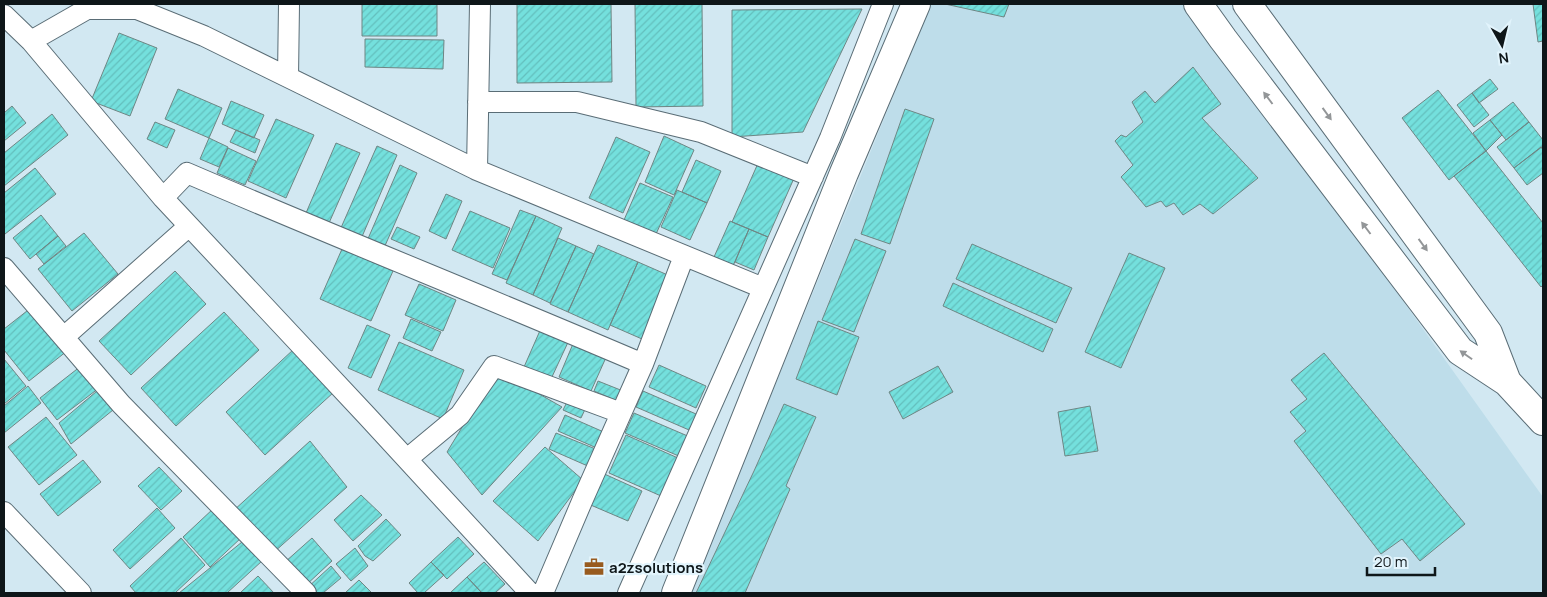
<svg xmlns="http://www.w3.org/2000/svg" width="1547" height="597" viewBox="0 0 1547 597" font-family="Manrope,sans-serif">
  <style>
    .built { fill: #beddea }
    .building { fill: url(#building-hatch); stroke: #6e8684 }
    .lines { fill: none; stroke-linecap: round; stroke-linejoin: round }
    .street-casing { stroke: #5a6d76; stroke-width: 22 }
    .secondary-casing { stroke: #5a6d76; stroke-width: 30 }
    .street { stroke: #fff; stroke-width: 20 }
    .secondary { stroke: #fff; stroke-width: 28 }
    .oneway { fill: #939698 }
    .labels { text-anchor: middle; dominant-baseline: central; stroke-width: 4.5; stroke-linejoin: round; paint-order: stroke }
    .poi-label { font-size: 15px; font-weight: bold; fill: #0e1619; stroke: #e2f4fc; text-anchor: start }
  </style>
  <defs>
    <pattern id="building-hatch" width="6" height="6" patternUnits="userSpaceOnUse" patternTransform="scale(1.25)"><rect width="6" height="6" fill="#74e0dd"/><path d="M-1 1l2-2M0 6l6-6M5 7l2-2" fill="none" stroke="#63bfbd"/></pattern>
  </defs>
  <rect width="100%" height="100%" fill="#d2e8f2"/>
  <path class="built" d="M931 4H1191L1543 497V593H690Z"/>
  <path class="building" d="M362 4H437V36H362Z
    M517 4H611L612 82 517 83Z
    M635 4H702L703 106 636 107Z
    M945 4H1009L1004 17Z
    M1533 4H1543V41L1538 42Z
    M862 9 803 132 732 137V10Z
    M119 33 157 48 130 116 91 101Z
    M365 39 444 40 443 69 365 67Z
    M1193 67 1221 104 1202 118 1258 178 1213 214 1200 204 1183 215 1174 203 1166 207 1161 201 1146 207 1121 177 1133 165 1115 141 1121 135 1126 137 1143 122 1132 102 1145 91 1155 103Z
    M1490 79 1498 89 1479 103 1472 93Z
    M178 89 222 108 209 138 165 119Z
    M1438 90 1486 151 1449 180 1402 118Z
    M1472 93 1489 115 1474 127 1457 105Z
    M231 101 264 115 254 138 222 124Z
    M1513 102 1529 122 1506 140 1490 120Z
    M12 106 26 123 4 141V113Z
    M905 109 934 119 890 244 861 234Z
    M52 114 68 135 4 186V153Z
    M276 119 314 135 286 198 248 181Z
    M1490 120 1502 135 1486 151 1473 133Z
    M155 122 175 130 167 148 147 139Z
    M1529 122 1543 140V146L1514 168 1497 147Z
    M236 130 260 140 255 153 230 142Z
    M664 136 694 150 674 195 645 182Z
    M616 137 650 152 623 213 589 198Z
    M209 138 228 147 219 167 200 159Z
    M336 143 360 153 329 223 306 213Z
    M377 146 397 155 361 239 340 230Z
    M1541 147 1543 150V173L1527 185 1514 168Z
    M228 148 256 161 245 185 217 173Z
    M1486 151 1543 223V285L1541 287 1454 176Z
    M696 160 721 171 707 203 682 192Z
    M759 161 795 176 768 237 732 222Z
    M400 165 417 173 384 248 367 241Z
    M35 168 56 194 5 234 4 233V193Z
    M640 183 673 197 656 234 624 220Z
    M677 190 707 203 690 240 661 227Z
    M446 194 462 201 446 239 429 231Z
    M520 210 536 216 507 280 492 274Z
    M470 211 510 228 493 268 452 250Z
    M41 215 58 236 30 259 13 238Z
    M536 216 562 228 533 295 506 283Z
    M730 221 749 229 733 266 714 257Z
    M397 227 420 237 414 249 391 239Z
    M749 229 768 237 754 270 735 262Z
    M84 233 118 274 72 311 38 269Z
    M58 236 66 246 44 264 36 254Z
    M558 238 576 246 550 303 533 295Z
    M855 239 886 251 854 332 822 320Z
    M972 244 1072 288 1056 323 956 279Z
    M598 245 638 262 608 330 568 312Z
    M576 246 594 254 568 312 550 304Z
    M342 249 393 271 371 321 320 299Z
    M1129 253 1165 268 1121 368 1085 352Z
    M638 262 670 276 642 339 610 325Z
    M175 271 206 304 131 375 99 341Z
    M953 283 1053 329 1043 352 943 306Z
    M419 284 456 300 443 331 405 315Z
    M32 307 67 351 29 381 4 350V329Z
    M224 312 259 350 176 426 141 388Z
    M411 319 441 332 432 351 403 338Z
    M818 321 859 337 837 395 796 379Z
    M367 325 390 335 371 378 348 368Z
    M542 326 570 338 551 379 524 367Z
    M575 339 608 353 591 391 559 377Z
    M399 342 464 370 443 419 378 390Z
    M294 349 334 392 265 455 226 412Z
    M1324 353 1465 524 1420 561 1402 539 1381 554 1294 441 1306 431 1290 412 1307 399 1291 380Z
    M4 359 26 386 4 404Z
    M659 365 706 386 696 408 649 387Z
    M81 366 99 388 57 420 40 398Z
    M938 366 953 392 903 419 889 392Z
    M497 370 562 407 482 495 447 452Z
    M598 381 623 391 618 401 594 391Z
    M28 386 41 403 4 433V406Z
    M97 391 113 410 71 444 59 423Z
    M643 391 703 417 696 433 636 407Z
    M570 396 588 403 581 418 563 410Z
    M784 404 816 417 786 486 790 489 745 593H696L754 471Z
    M1090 406 1098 451 1065 456 1058 412Z
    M634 413 690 437 681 457 625 433Z
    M565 415 606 433 599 449 558 431Z
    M46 417 77 455 39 485 8 447Z
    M556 433 598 450 590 467 549 449Z
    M626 435 678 458 661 496 609 473Z
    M310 441 347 487 273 553 233 511Z
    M545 447 583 480 538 541 493 501Z
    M83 460 101 482 58 516 40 494Z
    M159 467 182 491 161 510 138 486Z
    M600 472 642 491 628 521 586 503Z
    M361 495 382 515 353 541 334 520Z
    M157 508 175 528 130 569 113 550Z
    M214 508 242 537 210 567 183 537Z
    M386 519 401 535 373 561 365 556 358 546Z
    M458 537 474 554 447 579 431 562Z
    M181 538 205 565 175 593H136L130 586Z
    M312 538 332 561 305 586 285 562Z
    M242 542 262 561 227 593H179Z
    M355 548 368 566 351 581 336 564Z
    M431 562 444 575 424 593H418L409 583Z
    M484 562 505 584 495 593H482L467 577Z
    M331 566 341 578 323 593H312L307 588Z
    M258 576 274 593H240Z
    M467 577 482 593H450Z
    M359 580 372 593H345Z"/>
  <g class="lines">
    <defs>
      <path id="street" d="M4 15 31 41 163 198 367 416 530 593
        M31 41 87 9H137L204 36 477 170 763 288
        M288 77 289 4
        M478 102H577L701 132 813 177
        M477 170 480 4
        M163 198 187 173C338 238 491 299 643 364
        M4 268 121 404 306 593
        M64 337 189 226
        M407 459 460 415 494 366 621 413
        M4 512 81 593
        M543 593 583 499 643 364 684 256
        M628 593 830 138 883 4"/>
      <path id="secondary" d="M1198 4 1223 39 1460 351 1507 382 1543 421
        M1247 4 1488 333 1507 382
        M676 593 844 173 916 4"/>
    </defs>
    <use href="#street" class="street-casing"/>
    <use href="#secondary" class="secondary-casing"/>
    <use href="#street" class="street"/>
    <use href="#secondary" class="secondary"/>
  </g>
  <defs><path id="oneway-solid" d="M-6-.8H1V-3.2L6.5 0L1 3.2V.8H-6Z" transform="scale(1.25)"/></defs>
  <g class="oneway">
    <use href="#oneway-solid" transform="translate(1268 98) rotate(-127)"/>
    <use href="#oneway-solid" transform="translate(1327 114) rotate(54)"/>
    <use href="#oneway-solid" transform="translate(1366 228) rotate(-127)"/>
    <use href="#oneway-solid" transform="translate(1423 245) rotate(54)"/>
    <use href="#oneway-solid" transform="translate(1466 355) rotate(-145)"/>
  </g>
  <defs>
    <symbol id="office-bare" viewBox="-9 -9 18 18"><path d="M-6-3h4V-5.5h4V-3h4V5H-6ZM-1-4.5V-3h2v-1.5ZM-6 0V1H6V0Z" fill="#985b1f" stroke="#e2f4fc" stroke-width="2.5" paint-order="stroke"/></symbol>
  </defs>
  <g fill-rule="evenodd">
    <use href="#office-bare" x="580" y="553" width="28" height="28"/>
  </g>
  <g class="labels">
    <g class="poi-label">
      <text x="609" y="567">a2zsolutions</text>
    </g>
  </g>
  <rect width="1547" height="597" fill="none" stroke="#0e1619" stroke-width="10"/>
  <g transform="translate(1502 45) rotate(172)" stroke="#e2f4fc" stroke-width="4" paint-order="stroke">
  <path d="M0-4L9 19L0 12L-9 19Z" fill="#0e1619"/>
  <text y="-8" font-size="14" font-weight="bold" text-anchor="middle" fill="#0e1619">N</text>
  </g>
  <path d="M1367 567v8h68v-8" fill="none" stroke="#0e1619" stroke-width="2.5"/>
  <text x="1374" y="567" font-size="15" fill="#0e1619" stroke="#e2f4fc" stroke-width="4" paint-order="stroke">20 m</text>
</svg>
